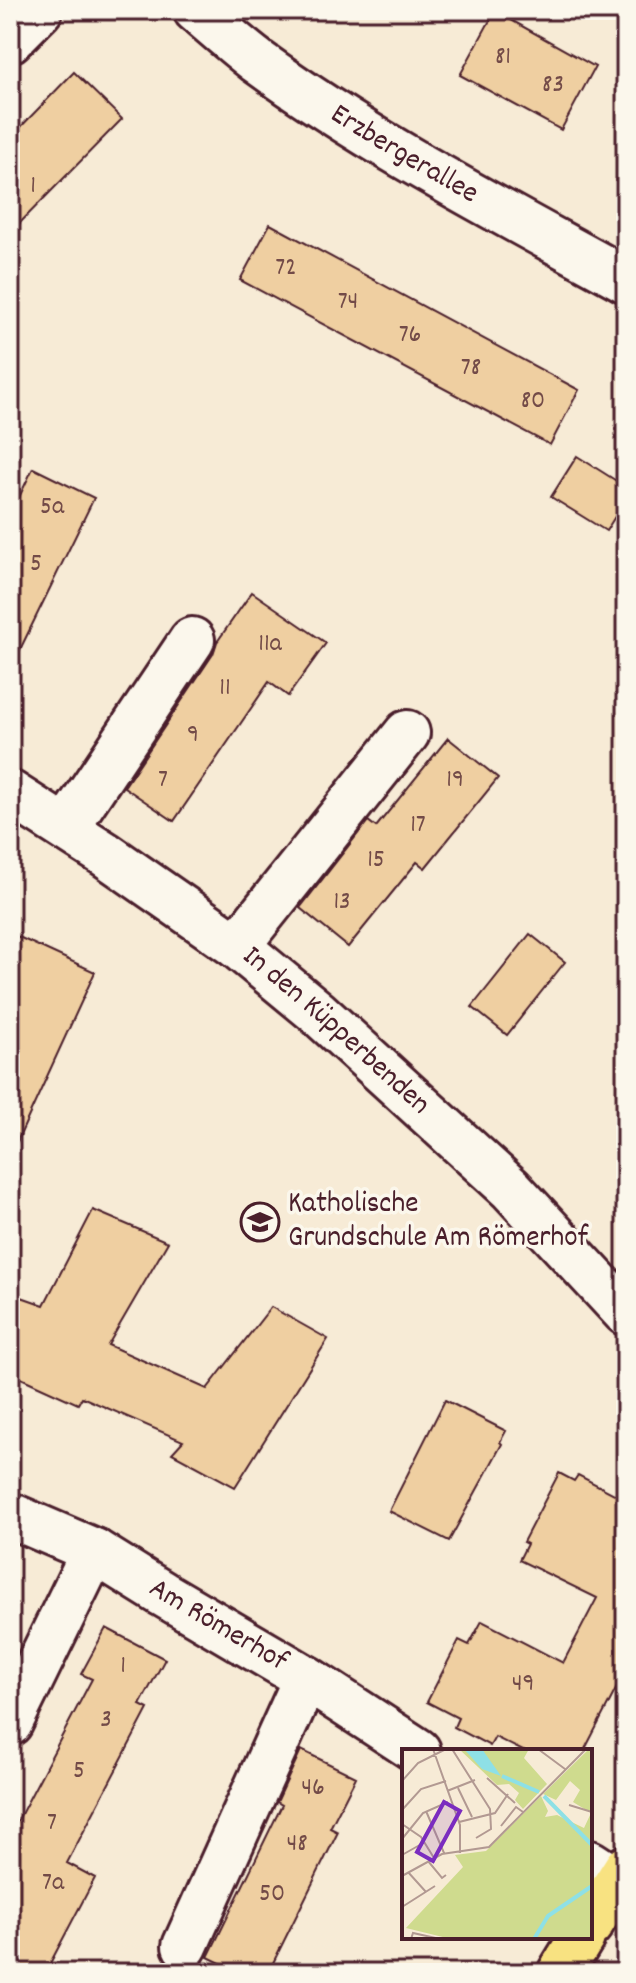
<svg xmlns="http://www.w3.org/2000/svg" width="636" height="1983" viewBox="0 0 636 1983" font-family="Dekko,sans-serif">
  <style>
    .building { fill: #efcfa1; stroke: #4a1f2b; stroke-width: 2 }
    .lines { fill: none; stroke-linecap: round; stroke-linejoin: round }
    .minor-casing { stroke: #4a1f2b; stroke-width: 50 }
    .major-casing { stroke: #4a1f2b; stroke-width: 50 }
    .minor { stroke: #fbf7ec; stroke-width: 44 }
    .major { stroke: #f8e281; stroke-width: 44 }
    .labels { text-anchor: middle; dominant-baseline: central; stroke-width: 7; stroke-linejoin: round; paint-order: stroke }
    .number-label { font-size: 26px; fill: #734b48 }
    .street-label { font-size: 30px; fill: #4a1f2b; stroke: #fbf7ec }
    .poi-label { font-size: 30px; fill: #4a1f2b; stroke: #fbf7ec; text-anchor: start }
    .inset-river { fill: none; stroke: #8ee0e6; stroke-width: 4 }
    .inset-road { fill: none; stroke: #b29992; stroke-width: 2 }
    .view { fill: #7b2cbf; fill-opacity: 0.15; stroke: #7b2cbf; stroke-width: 4 }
    .inset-edge { fill: none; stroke: #4a1f2b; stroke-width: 4 }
  </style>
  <rect width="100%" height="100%" fill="#f7ebd6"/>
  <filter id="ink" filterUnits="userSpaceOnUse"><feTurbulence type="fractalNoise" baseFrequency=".0125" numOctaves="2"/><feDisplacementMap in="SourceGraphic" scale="16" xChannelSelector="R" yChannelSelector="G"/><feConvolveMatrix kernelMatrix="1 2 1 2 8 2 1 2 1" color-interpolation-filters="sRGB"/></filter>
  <g filter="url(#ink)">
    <path class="building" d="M495 11 595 67 561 130 460 75Z
      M74 72 122 119 10 233V138Z
      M270 224 579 390 550 445 240 280Z
      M577 456 626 487V499L606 531 551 497Z
      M33 468 94 498 10 670V516Z
      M252 592 326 643 288 696 269 682 174 821 124 787 213 654 217 642Z
      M448 738 498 778 425 868 417 862 348 947 300 908 368 821 376 827Z
      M10 933 95 972 10 1157Z
      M530 934 565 962 507 1035 472 1007Z
      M93 1210 168 1242 108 1345 207 1389 271 1307 328 1339 235 1487 172 1453 183 1441 82 1397 78 1404 10 1373V1293L44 1305Z
      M445 1400 506 1431 500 1442 502 1444 449 1541 389 1511Z
      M559 1473 574 1481 578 1475 626 1500V1670L584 1751H523L495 1737 490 1746 454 1727 458 1718 427 1702 459 1640 469 1645 482 1621 563 1663 597 1598 519 1560 527 1544 523 1542Z
      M106 1628 165 1659 140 1705 148 1709 67 1863 95 1878 45 1973H33L10 1961V1835L92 1679 81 1674Z
      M301 1750 356 1777 330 1828 338 1832 268 1973H241L208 1957 282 1805 277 1802Z"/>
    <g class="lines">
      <defs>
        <g id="minor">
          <path id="s1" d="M196 10C216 27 236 45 257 61 373 145 501 211 626 280"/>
          <path d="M10 40 40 10"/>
          <path id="s2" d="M10 793 105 854 237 946 317 1012 511 1189 626 1313"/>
          <path d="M66 828 192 640"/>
          <path d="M237 946 407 733"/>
          <path id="s3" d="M10 1515 94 1551 163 1594 306 1678 418 1751"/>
          <path d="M10 1723 94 1551"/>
          <path d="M590 1863 618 1881"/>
          <path d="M185 1946 306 1678"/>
        </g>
        <path id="major" d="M590 1925 626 1868
          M560 1973 582 1937"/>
      </defs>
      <use href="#minor" class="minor-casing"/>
      <use href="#major" class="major-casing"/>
      <use href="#minor" class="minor"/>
      <use href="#major" class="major"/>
    </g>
  </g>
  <defs>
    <symbol id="school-ring" viewBox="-11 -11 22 22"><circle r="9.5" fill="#fbf7ec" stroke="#4a1f2b" stroke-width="1.5"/><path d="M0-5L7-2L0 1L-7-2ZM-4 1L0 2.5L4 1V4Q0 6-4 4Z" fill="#4a1f2b"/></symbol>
  </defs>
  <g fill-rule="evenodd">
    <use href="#school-ring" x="238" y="1200" width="44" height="44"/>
  </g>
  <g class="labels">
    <g class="number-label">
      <text x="503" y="57">81</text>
      <text x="553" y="85">83</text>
      <text x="33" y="186">1</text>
      <text x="286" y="268">72</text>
      <text x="348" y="302">74</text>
      <text x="410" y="335">76</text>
      <text x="471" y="368">78</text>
      <text x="533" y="401">80</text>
      <text x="52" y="507">5a</text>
      <text x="36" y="564">5</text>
      <text x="270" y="644">11a</text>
      <text x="225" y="688">11</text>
      <text x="193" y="735">9</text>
      <text x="163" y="780">7</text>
      <text x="455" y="780">19</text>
      <text x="418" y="825">17</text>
      <text x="376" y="860">15</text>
      <text x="342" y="902">13</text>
      <text x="123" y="1666">1</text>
      <text x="523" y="1684">49</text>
      <text x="106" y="1720">3</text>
      <text x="79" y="1771">5</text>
      <text x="313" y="1788">46</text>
      <text x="52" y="1823">7</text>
      <text x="297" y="1844">48</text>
      <text x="53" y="1883">7a</text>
      <text x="272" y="1894">50</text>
    </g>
    <g class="street-label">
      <text stroke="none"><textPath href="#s1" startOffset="254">Erzbergerallee</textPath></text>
      <text stroke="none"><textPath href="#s2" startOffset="404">In den Küpperbenden</textPath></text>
      <text stroke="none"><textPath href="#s3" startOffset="236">Am Römerhof</textPath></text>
    </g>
    <g class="poi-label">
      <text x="288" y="1205">Katholische<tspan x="288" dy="34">Grundschule Am Römerhof</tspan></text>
    </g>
  </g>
  <g transform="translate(402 1749)">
    <rect width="190" height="190" fill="#f7ebd6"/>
    <path d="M57 0H127L122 9 145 35 121 60 113 51 117 44 107 35 95 36ZM187 0H190V190H49L4 179 61 118 53 106 84 102 139 47 146 62 143 68 155 66 182 79 189 64 171 53 178 41 168 32 154 51 141 45Z" fill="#cfdb8e"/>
    <path d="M62 0H80L99 27 80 20Z" fill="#8ee0e6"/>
    <path class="inset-river" d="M100 27 137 43M142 47 190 96M132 190 146 167 190 137"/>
    <path class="inset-road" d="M31 0 58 76V104M50 0 88 60 89 80 74 89M136 0 163 20M85 29 113 54M0 32 16 14 44 0M56 39 70 68M45 42 73 31M167 56 190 63M0 61 19 40 44 32M24 62 42 104M57 73 93 64 106 45M0 75 19 88 32 109M99 77 114 58 121 63M0 90 21 64 46 53M0 106 23 93M26 112 40 129 44 126M6 123 24 143M0 127 40 105 87 98 184 0M0 158 33 137M9 190 11 184 38 190"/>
    <path class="view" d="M42 53 58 62 31 112 15 103Z"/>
    <rect width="190" height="190" class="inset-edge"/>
  </g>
  <rect width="636" height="1983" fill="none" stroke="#fbf7ec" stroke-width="40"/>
  <rect x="20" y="20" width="596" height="1943" fill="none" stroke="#4a1f2b" stroke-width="3" filter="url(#ink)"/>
</svg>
